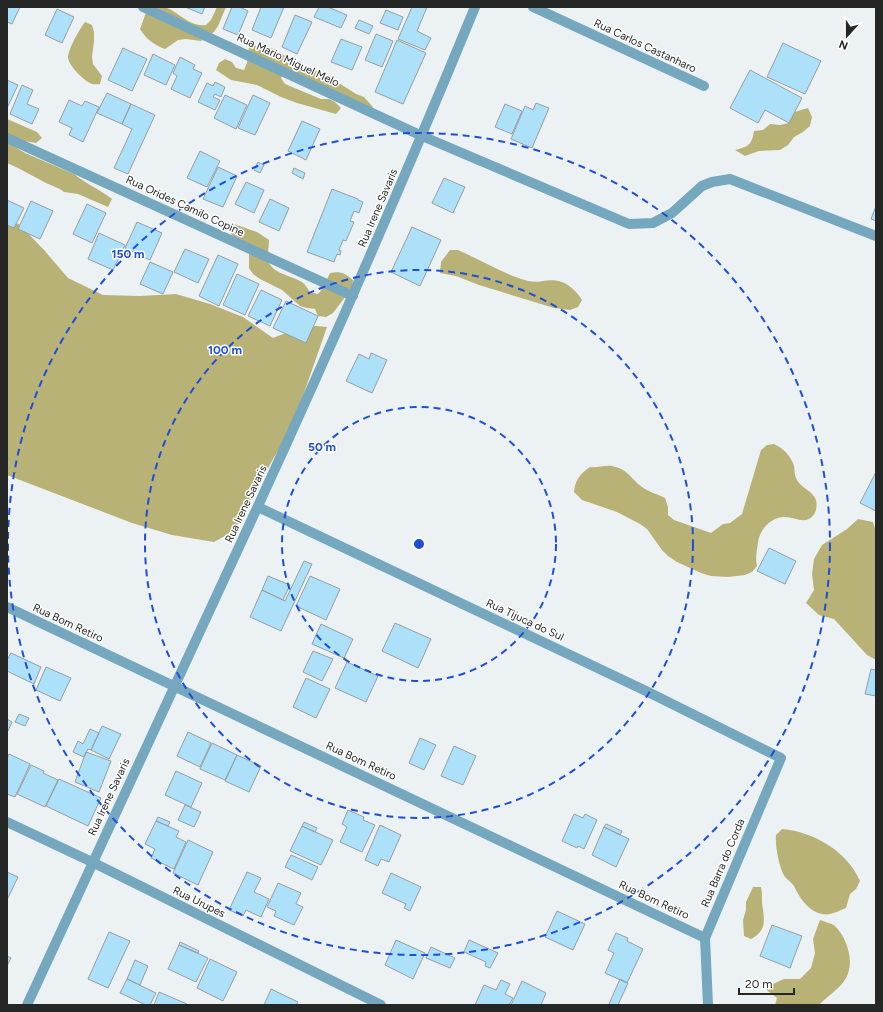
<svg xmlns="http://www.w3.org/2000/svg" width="883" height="1012" viewBox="0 0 883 1012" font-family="Figtree,sans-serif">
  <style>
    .forest { fill: #b9b276 }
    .building { fill: #ace1f9; stroke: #999ea0 }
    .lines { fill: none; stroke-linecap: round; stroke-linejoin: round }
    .minor { stroke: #75a8be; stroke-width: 10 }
    .ring { fill: none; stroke: #1d4ed8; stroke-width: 2; stroke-dasharray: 7 5 }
    .labels { text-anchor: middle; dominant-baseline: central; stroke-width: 3; stroke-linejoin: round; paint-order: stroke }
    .street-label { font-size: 11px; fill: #252727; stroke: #fff }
    .centre { fill: #1d4ed8; stroke: #fff; stroke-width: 2 }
    .ring-label { font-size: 12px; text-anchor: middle; font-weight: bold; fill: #1d4ed8; stroke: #fff; stroke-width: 3; stroke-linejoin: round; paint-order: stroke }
  </style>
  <rect width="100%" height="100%" fill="#ecf1f4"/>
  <path class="forest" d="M148 7C154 7 162 6 167 8 181 14 190 27 206 25L211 20 217 7H226L218 26 214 32 207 37 201 41 186 39 178 40 165 49C154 45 146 39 140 29Z
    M85 22 92 25 94 32V41L92 57 93 64 102 76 100 84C96 84 93 85 90 83 83 80 67 64 68 56 70 46 79 30 85 22Z
    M259 45 274 49 293 61 328 76 356 94 364 97 373 107 367 112 284 72 281 78 285 84 321 99H329L335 102 341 108 336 114 297 103 281 97 257 85 231 80 216 70 219 63 225 59 232 62 236 68 244 70 247 63 249 47Z
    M808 108 812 117 810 126 803 132 794 137 788 145 780 150 759 151 745 156 735 150C749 147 752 144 754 131L763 130 770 124 780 125 789 123 791 113Z
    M7 119 37 132 42 138 36 143 7 138Z
    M7 142 25 153 74 174C86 184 101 190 112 199L108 207 78 194 64 192 60 189 46 183 18 168 7 163Z
    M7 221 19 224 44 250 68 278 103 295 140 296 176 294 210 304 243 317 273 338 306 325 327 327 291 430 273 459 234 531 214 542 172 535 132 523 7 475Z
    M234 224 257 232 269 240C269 245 268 250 268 255 267 273 288 274 300 281 305 283 307 288 310 292L318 294 323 288 330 273C340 271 345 273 353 280L352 288 333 313 326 317 318 316 315 309 307 308 300 306 282 290 260 279 253 274 249 268V251L231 234Z
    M450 250H458C481 260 503 274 528 281 539 284 550 277 562 282 570 285 577 292 582 300L578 307 570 310 554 308 479 285 456 276 440 273 441 262Z
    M774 444C783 448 791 456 794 466 795 470 794 474 796 478 800 488 812 490 816 500 818 508 815 518 806 520 799 521 792 517 785 517 771 517 760 529 758 542 757 551 755 557 757 566L752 572 745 575 728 577 711 576 701 573 677 562 668 556 662 550 647 529 640 524 617 512 582 500 574 492C575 480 580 474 590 467 597 468 604 465 612 466 628 469 630 478 642 487 649 492 657 494 665 498L668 507V515L674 520 711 533 723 524 730 523 742 514 761 450 767 445Z
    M858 519 873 522 876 532V660L867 655 834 619 819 615 806 603 814 590 812 574 814 559 822 545 847 529Z
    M782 829C814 832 847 851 860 881L856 889 850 894 846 908C838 911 830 916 822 914 808 911 799 897 794 886 792 883 788 880 785 877 779 868 775 846 776 835Z
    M753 887H761C762 892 762 897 762 903 764 919 768 930 751 939L744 936 743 920 746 910V902Z
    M820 920C825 922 831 923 835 926 847 938 855 962 846 978 841 988 827 996 819 1005H775L777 998 764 988 784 979H800L811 968 815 953 813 939Z"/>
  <path class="building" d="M7 7H20L12 24 7 22Z
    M185 7H205L202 14Z
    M232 7H240L248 11 238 35 223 29Z
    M261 7H284L271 38 252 30Z
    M319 7H328L347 15 341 28 314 17Z
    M412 7H427L417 31 431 38 425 50 398 39Z
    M57 9 74 17 62 43 45 35Z
    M386 10 403 17 398 30 380 23Z
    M295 15 312 22 297 54 282 47Z
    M359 20 373 26 369 34 355 28Z
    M376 34 393 41 382 67 365 60Z
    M341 39 362 47 352 70 331 62Z
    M397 40 426 53 403 104 375 92Z
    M783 43 821 61 805 94 767 77Z
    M123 48 147 59 132 91 108 80Z
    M153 54 175 65 166 85 144 75Z
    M180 57 195 65 193 69 202 73 190 98 171 89 177 76 173 73Z
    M750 70 802 98 789 123 765 110 758 123 730 108Z
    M7 80 18 85 7 108Z
    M215 82 225 87 221 97 215 94 213 97 220 100 215 110 198 102 207 83 213 86Z
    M22 85 33 90 27 104 39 109 32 124 10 114Z
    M107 93 131 104 122 124 97 113Z
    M225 95 247 105 236 129 214 118Z
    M253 95 270 103 255 135 238 128Z
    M69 100 82 106 85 101 99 107 83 142 69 135 72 128 59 122Z
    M536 103 549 108 532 148 511 139 525 106 533 110Z
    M131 104 155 115 128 174 114 168 132 129 122 124Z
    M505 104 522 111 512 134 495 127Z
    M302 121 320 129 306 160 288 151Z
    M200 151 220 161 207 187 187 178Z
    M258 162 264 165 260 173 254 170Z
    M218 167 237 176 223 207 203 199Z
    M294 168 305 173 303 179 292 173Z
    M444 178 465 187 453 213 432 203Z
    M246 182 264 190 254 213 235 204Z
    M332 189 358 199V200L363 202 359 213 354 211 350 221 354 222 346 241 343 240 339 250 341 251 340 255 337 254 334 262 307 252Z
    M270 199 289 208 279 231 259 222Z
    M7 200 24 208 14 228 7 225Z
    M31 201 53 211 40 239 18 229Z
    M87 204 106 213 92 243 73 234Z
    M876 206V221L871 219Z
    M137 222 162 233 150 260 125 248Z
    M412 227 441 240 420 286 391 272Z
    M99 233 125 245 113 270 88 259Z
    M185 249 209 259 198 283 174 272Z
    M218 255 238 264 219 306 199 296Z
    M150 262 173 272 163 294 140 284Z
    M237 274 259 284 245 315 223 305Z
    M261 290 282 300 270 326 248 316Z
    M286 301 318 316 306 343 273 328Z
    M371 353 387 360 372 393 346 381 359 354 369 359Z
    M876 472V511L860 503Z
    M769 548 796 561 785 584 757 571Z
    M304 561 312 564 281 631 250 617 262 590 285 601Z
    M268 576 290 585 283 600 262 590Z
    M310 576 340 589 326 620 296 606Z
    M395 623 431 639 418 668 382 651Z
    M321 624 353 639 344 658 312 644Z
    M313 651 333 659 322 681 303 672Z
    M11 653 41 667 34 684 7 671V660Z
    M347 662 378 676 366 702 335 688Z
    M46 667 71 678 60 701 36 690Z
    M871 669 876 670V696L865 694Z
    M306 678 330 689 316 718 293 707Z
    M19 714 29 718 25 726 15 722Z
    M7 719 12 722 7 733Z
    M102 726 121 734 109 759 91 750Z
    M90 729 99 733 91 750 88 749 84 757 73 752 78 741 83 744Z
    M188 732 211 743 200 767 177 756Z
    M420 738 436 745 424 770 409 763Z
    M212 743 237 755 225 780 200 769Z
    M454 746 476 756 463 785 441 776Z
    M86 752 111 761 99 792 75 782Z
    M9 754 30 764 15 797 7 794V758Z
    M237 755 261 766 249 792 225 781Z
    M31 765 44 771 43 773 58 780 45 807 17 794Z
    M176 771 202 783 191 807 165 795Z
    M59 779 101 798 88 826 46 806Z
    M185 805 201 812 194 827 178 820Z
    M348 810 364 817 363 820 375 825 362 852 340 842 347 827 342 824Z
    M574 814 583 818 585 814 597 820 584 849 578 846 577 848 562 841Z
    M158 817 170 822 168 826 156 821Z
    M156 821 179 831 176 837 186 842 174 869 151 858 155 849 145 844Z
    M304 822 317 828 315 832 302 826Z
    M606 824 622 831 620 835 604 827Z
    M380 825 401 835 389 862 381 859 378 866 365 860Z
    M302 826 333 840 321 865 290 851Z
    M604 827 629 839 616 867 592 855Z
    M188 840 213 852 198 885 173 873Z
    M291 855 318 867 312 880 285 867Z
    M7 872 18 877 7 900Z
    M247 872 261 878 254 892 269 899 261 917 246 910 243 916 229 910Z
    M391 873 421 887 410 911 404 908 406 904 382 893Z
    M278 883 301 893 296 904 303 907 294 925 274 916 276 911 267 907Z
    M557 911 585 924 573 950 545 937Z
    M772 925 802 936 790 968 760 956Z
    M109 932 130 941 108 988 88 979Z
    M616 933 628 938 627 941 643 949 627 983 605 973 614 953 608 950Z
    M396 940 425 953 413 979 385 965Z
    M469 940 498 953 490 968 485 966 486 962 464 952Z
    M180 942 199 951 198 953 179 945Z
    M179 945 208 958 196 982 168 969Z
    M431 947 455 958 450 968 426 958Z
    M7 956 11 958 7 966Z
    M210 959 237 972 223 1001 197 988Z
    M135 960 148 966 140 985 127 979Z
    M127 979 156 993 150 1005H146L120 993Z
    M620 979 628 983 618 1005H610L609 1004Z
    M501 980 510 984 505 994 513 998 509 1005H475L484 985 496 990Z
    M522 981 546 993 541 1005H511Z
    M271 989 298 1002 296 1005H264Z
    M159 992 187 1004V1005H154Z"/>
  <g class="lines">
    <path class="minor" d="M143 7 422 136 629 224 653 223 672 213 702 186 712 182 730 179 876 236
      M533 7 704 86
      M7 138 353 296
      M258 507 646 691 781 758 705 938 708 1005
      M7 607 705 938
      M7 822 92 862 381 1005
      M27 1005C103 838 182 673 258 506 334 341 406 175 475 7"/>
  </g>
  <g class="ring">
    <circle cx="419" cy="544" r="137"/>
    <circle cx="419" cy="544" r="274"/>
    <circle cx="419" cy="544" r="411"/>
  </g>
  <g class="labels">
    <g class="street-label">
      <text transform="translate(645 46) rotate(25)">Rua Carlos Castanharo</text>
      <text transform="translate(288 60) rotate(25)">Rua Mario Miguel Melo</text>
      <text transform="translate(185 206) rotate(25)">Rua Orides Camilo Copine</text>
      <text transform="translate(378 208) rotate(-67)">Rua Irene Savaris</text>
      <text transform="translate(246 504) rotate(-65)">Rua Irene Savaris</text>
      <text transform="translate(525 620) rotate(25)">Rua Tijuca do Sul</text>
      <text transform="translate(68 623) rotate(25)">Rua Bom Retiro</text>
      <text transform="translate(361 761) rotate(25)">Rua Bom Retiro</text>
      <text transform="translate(109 797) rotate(-65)">Rua Irene Savaris</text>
      <text transform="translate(723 863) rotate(-67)">Rua Barra do Corda</text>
      <text transform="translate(654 900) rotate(25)">Rua Bom Retiro</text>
      <text transform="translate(199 902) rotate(26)">Rua Urupes</text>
    </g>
  </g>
  <circle cx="419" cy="544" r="6" class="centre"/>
  <g class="ring-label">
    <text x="128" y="258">150 m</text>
    <text x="225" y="354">100 m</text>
    <text x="322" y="451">50 m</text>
  </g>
  <rect width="883" height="1012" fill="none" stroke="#252727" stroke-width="16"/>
  <g transform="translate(847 36) rotate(201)" stroke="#ffffff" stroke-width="3" paint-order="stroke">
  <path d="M0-3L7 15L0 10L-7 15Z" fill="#252727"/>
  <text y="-6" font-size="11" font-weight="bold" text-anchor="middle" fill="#252727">N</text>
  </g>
  <path d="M739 988v6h55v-6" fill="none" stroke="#252727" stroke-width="2"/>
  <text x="745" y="988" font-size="12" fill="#252727" stroke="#ffffff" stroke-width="3" paint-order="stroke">20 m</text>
</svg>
